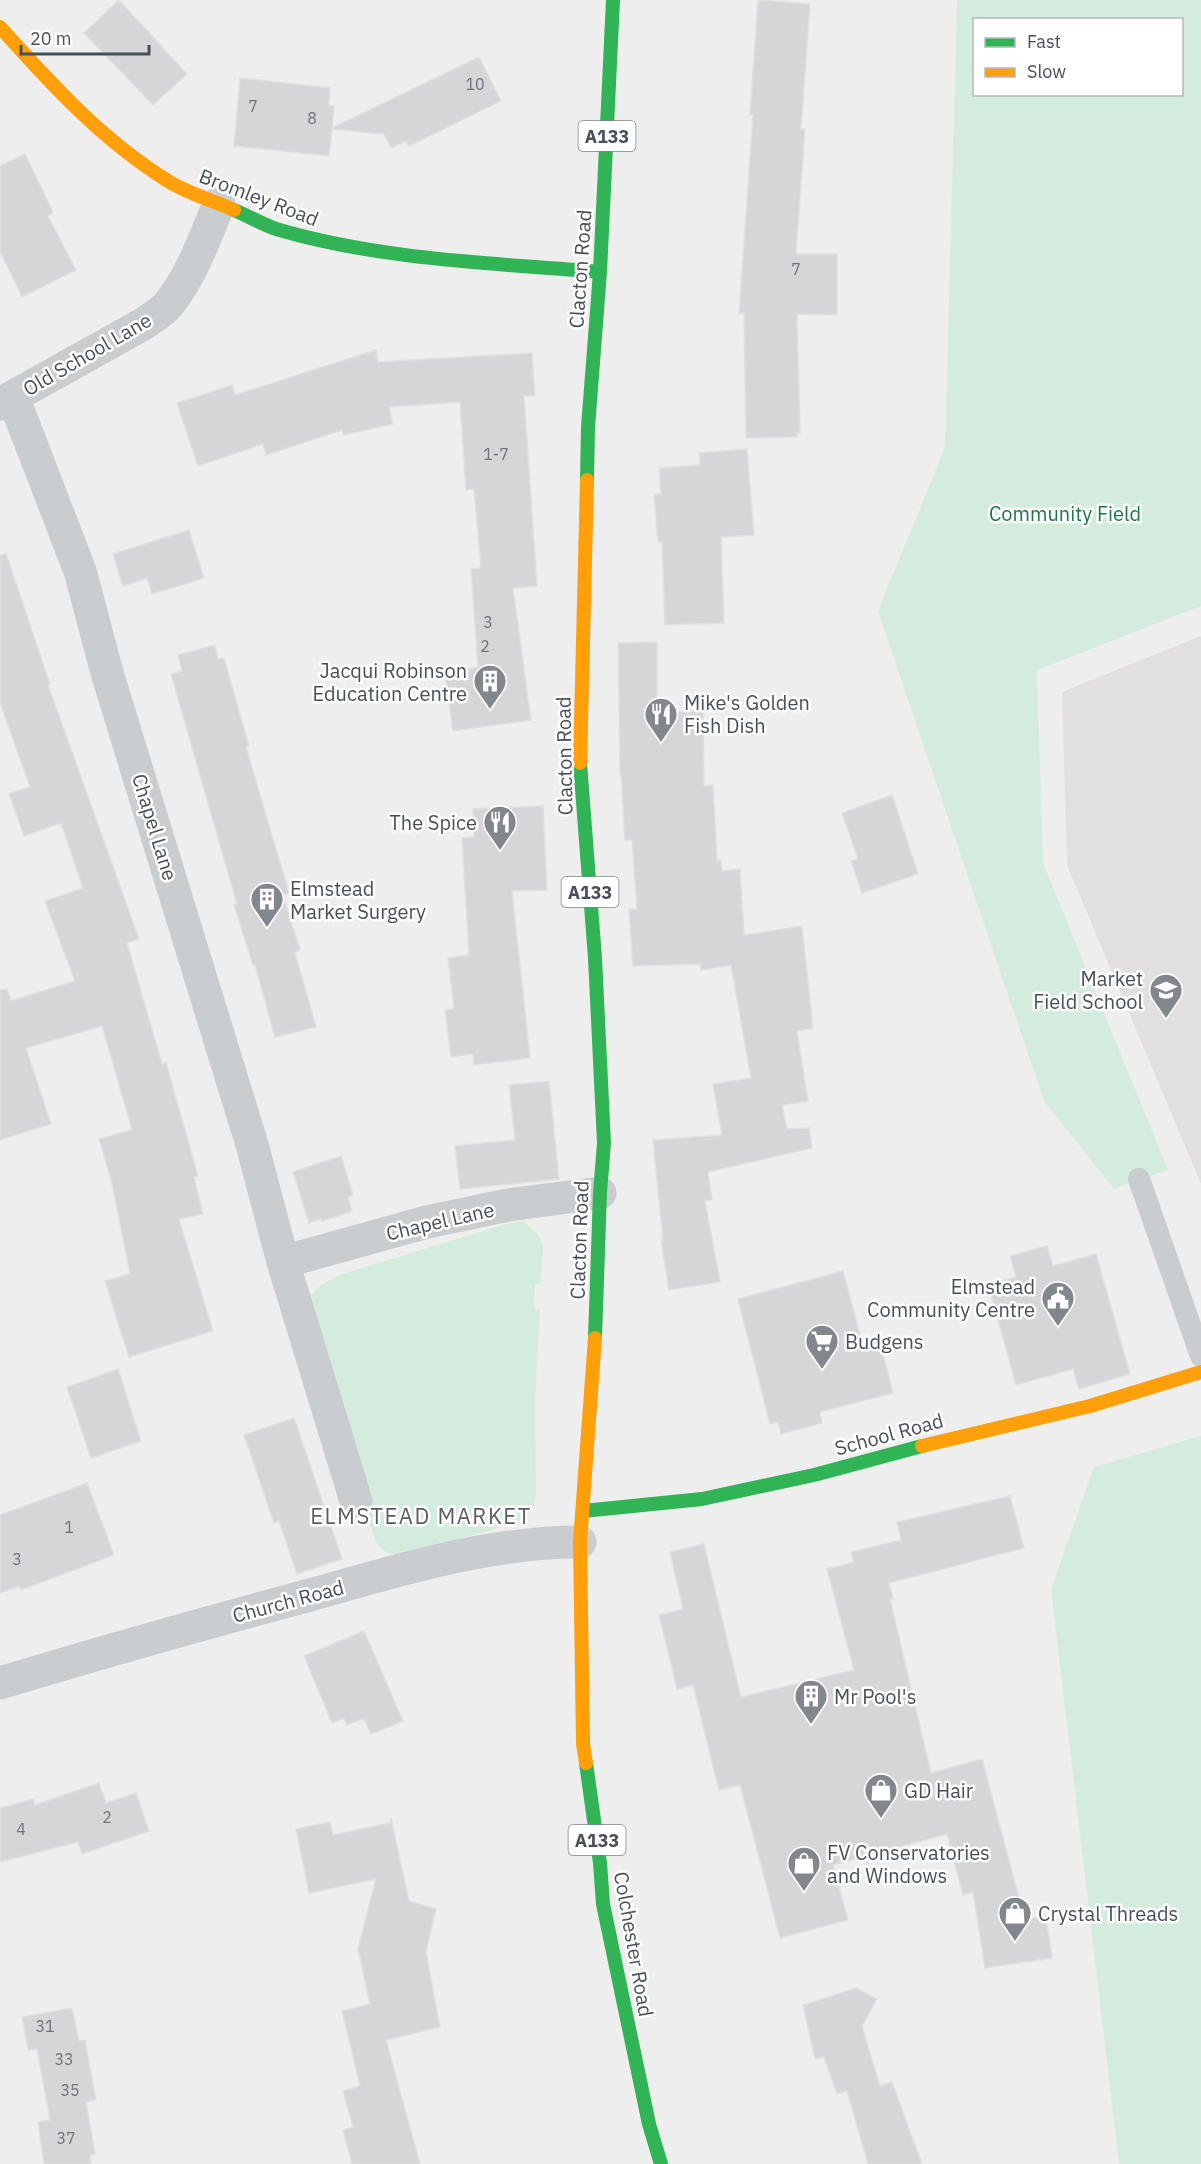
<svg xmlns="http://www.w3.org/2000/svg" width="1201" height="2164" viewBox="0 0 1201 2164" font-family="'IBM Plex Sans',sans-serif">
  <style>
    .education { fill: #e1dfdf }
    .green { fill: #d4ecde; fill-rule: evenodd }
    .building { fill: #d6d6d8; stroke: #e0e0e1; stroke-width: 1.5 }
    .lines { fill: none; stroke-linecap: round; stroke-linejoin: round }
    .lane { stroke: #cacdcf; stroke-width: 22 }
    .street { stroke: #cacdcf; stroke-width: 33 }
    .fast { stroke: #30b455; stroke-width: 14 }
    .slow { stroke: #ff9f0a; stroke-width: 14 }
    .labels { text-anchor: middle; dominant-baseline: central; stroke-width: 5; stroke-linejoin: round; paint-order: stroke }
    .number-label { font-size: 16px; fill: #6c737a }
    .shield { fill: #fff; stroke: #7e848b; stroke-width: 1.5 }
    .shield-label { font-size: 18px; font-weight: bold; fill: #475059 }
    .street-label { font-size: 20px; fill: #475059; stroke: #fff }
    .park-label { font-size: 20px; fill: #1d754c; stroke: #fff }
    .poi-label { font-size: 20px; fill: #475059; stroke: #fff; text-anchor: start }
    .quarter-label { font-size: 22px; letter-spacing: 1.5px; fill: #5a5d62; stroke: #fff }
  </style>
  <rect width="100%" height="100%" fill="#efeeee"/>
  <path class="education" d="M1201 636V1184L1067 865 1062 692Z"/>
  <path class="green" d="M957 0H1201V606L1037 670 1043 863 1168 1170 1114 1189 1044 1101 878 611 945 447ZM974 20H1182V94H974Z
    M523 1221 538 1234 543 1247 541 1284H535L534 1308 540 1309 535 1402 536 1495 533 1508 525 1518 505 1526 401 1555C377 1552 378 1546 370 1525L310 1314 309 1297 321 1285 339 1275 506 1224Z
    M1201 1436V2164H1119L1051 1589 1094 1467Z"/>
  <path class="building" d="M119 0 187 74 153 105 84 33Z
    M758 0 810 4 801 129H805L796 254H837V315L797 314 800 433H797V437L746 438 744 313H739L753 115H750Z
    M479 57 501 101 409 146 406 141 391 148 384 134 332 129 329 156 234 146 240 78 330 88 329 105 334 106 332 128Z
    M25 154 53 212 48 216 76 270 22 297 0 251V166Z
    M376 350 378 362 532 353 535 396H524L537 586 513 588 531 720 453 731 445 675 453 674V671L478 667 471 569 481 568 474 489 466 490 460 402 389 407 393 424 344 435 342 430 266 455 263 444 198 466 177 403 232 385 235 395Z
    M747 449 754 535 721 537 724 623 665 625 662 542H658L654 494H661L659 468 700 465 699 453Z
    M189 530 204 578 152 594 147 578 123 586 113 554Z
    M6 554 50 684 48 685 139 939 127 943 162 1064 166 1063 198 1176 194 1177 203 1214 179 1219 213 1331 129 1357 105 1281 130 1274 111 1179 99 1139 132 1130 102 1026 26 1048 51 1124 0 1140V990L7 989 11 1001 75 981 45 901 83 888 61 823 24 836 9 794 30 787 0 703V555Z
    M657 642V712L703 711 704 786 713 785 717 860H721L722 871 740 869 744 935 802 926 813 1028 797 1031 808 1101 782 1105 787 1129 809 1128 812 1148 708 1172 712 1200 705 1201 720 1282 669 1290 661 1240H663L653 1140 722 1135 713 1084 751 1078 731 965 701 970V964L633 966 629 909H637L632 840H625L621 775H620L618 643Z
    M215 645 218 659 224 658 249 746 246 747 289 893 283 895 300 950 295 952 316 1027 275 1037 255 965H253L234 905 237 904 171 674 182 671 178 655Z
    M892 795 918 874 862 893 851 861 858 859 842 813Z
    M543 806 547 890 512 891 530 1058 474 1065 473 1054 451 1057 445 1010 454 1009 448 958 469 955 462 838 474 837 473 809Z
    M549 1081 559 1179 460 1189 455 1146 515 1140 509 1085Z
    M341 1156 353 1195 348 1197 352 1211 322 1221 321 1219 309 1223 293 1172Z
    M1047 1246 1053 1266 1096 1254 1130 1374 1079 1389 1073 1369 1016 1385 988 1284 1016 1277 1010 1256Z
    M843 1271 863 1346 880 1342 893 1393 820 1412 822 1423 781 1434 778 1422 770 1424 738 1299Z
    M118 1369 141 1441 91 1458 67 1387Z
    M294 1418 342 1559 297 1574 279 1521 274 1523 244 1435Z
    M87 1483 114 1555 21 1590 19 1586 0 1593V1515Z
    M1010 1496 1024 1548 889 1583 893 1599H890L931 1773 982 1759 1025 1920 1046 1916 1052 1958 985 1968 973 1892 963 1895 947 1834 833 1865 848 1920 780 1938 740 1785 719 1790 693 1685 677 1689 659 1615 683 1609 670 1552 704 1544 741 1697 854 1670 827 1569 854 1562 851 1552 901 1540 897 1522Z
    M364 1631 403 1721 371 1734 364 1718 347 1725 344 1718 332 1723 304 1656Z
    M99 1783 106 1803 136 1793 149 1831 82 1854 78 1842 0 1862V1808L33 1799 35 1805Z
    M391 1818 409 1901 436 1909 426 1952 440 2027 386 2040 420 2164H352L343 2130 353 2127 343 2091 360 2086 342 2011 370 2004 358 1949 376 1879 309 1893 296 1829 330 1822 333 1835 390 1823Z
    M856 1988 877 1999 862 2026 880 2086 892 2082 922 2164H868L847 2091 837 2094 824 2057 815 2059 803 2005Z
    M72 2008 79 2041 85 2040 96 2100 86 2102 95 2154 90 2155 91 2164H44L38 2122 50 2120 37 2049 28 2050 22 2017Z"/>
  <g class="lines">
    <path class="lane" d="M1139 1179 1201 1356"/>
    <path class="street" d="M13 397 80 571 108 676 253 1148 283 1262 356 1501
      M0 404 145 323C153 317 162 312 168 305 192 275 205 238 219 203
      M283 1262 427 1222 508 1205 600 1193
      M0 1683C103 1652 206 1623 310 1595 399 1570 488 1542 580 1542"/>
    <path class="fast" d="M234 210C248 216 262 224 276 229 381 260 492 263 600 272
      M587 480 588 427 600 272 613 0
      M580 763 595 958 604 1143 600 1193 595 1338
      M583 1511 702 1499 814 1475 922 1446
      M586 1763 600 1863 603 1904 649 2124 661 2164"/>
    <path class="slow" d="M0 27C51 84 102 140 168 181 189 194 212 200 234 210
      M580 763 587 480
      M922 1446 1090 1406 1201 1372
      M586 1763 583 1744 580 1542 595 1338"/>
  </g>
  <defs>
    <symbol id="building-pin" viewBox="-11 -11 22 30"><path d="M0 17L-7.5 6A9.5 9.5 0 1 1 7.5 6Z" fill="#82878d" stroke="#fff"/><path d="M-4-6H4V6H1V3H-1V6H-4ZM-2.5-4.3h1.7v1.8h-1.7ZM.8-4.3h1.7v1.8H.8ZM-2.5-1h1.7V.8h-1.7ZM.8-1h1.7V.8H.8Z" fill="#fff"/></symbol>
    <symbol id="restaurant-pin" viewBox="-11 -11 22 30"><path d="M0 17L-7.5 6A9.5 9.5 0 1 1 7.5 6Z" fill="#82878d" stroke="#fff"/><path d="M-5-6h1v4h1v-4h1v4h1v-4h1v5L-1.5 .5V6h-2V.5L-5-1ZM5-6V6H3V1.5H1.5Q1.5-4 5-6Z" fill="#fff"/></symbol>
    <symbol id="school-pin" viewBox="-11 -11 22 30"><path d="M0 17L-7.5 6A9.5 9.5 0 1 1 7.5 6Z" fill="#82878d" stroke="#fff"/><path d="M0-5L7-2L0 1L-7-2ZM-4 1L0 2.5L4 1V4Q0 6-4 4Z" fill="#fff"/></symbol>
    <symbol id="civic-pin" viewBox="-11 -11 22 30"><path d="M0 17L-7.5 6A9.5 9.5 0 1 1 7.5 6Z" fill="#82878d" stroke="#fff"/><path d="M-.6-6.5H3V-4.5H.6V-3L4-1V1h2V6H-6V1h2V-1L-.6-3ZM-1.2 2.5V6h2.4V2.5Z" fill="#fff"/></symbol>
    <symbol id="supermarket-pin" viewBox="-11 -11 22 30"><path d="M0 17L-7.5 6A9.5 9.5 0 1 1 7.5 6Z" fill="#82878d" stroke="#fff"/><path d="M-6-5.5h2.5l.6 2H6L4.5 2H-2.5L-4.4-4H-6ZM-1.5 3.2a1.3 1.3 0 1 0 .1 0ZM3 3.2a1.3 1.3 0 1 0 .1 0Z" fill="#fff"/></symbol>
    <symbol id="shop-pin" viewBox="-11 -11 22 30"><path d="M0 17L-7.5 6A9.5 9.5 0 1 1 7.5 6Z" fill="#82878d" stroke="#fff"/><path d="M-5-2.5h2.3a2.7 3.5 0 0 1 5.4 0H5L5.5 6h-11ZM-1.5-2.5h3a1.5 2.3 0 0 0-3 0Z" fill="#fff"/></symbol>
  </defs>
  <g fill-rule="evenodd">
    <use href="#building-pin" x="471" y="662" width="38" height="52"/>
    <use href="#restaurant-pin" x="642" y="695" width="38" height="52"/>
    <use href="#restaurant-pin" x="481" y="803" width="38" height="52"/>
    <use href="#building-pin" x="248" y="880" width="38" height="52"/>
    <use href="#school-pin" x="1147" y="971" width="38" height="52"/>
    <use href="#civic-pin" x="1039" y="1279" width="38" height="52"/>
    <use href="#supermarket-pin" x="803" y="1322" width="38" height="52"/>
    <use href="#building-pin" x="792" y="1677" width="38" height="52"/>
    <use href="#shop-pin" x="862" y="1771" width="38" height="52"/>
    <use href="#shop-pin" x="785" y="1844" width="38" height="52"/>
    <use href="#shop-pin" x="996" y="1894" width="38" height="52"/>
  </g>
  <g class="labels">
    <g class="number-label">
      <text x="475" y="84">10</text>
      <text x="253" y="106">7</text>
      <text x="312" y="118">8</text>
      <text x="796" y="269">7</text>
      <text x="496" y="454">1-7</text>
      <text x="488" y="622">3</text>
      <text x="485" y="646">2</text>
      <text x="69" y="1527">1</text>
      <text x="17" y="1559">3</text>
      <text x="107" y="1817">2</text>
      <text x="21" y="1829">4</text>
      <text x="45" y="2026">31</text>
      <text x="64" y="2059">33</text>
      <text x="70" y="2090">35</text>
      <text x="66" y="2138">37</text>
    </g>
    <g class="shield">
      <rect x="578.5" y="121" width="57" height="30" rx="4.5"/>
      <rect x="561.5" y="877" width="57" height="30" rx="4.5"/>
      <rect x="568.5" y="1825" width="57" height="30" rx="4.5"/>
    </g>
    <g class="shield-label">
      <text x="607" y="136">A133</text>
      <text x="590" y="892">A133</text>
      <text x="597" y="1840">A133</text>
    </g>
    <g class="street-label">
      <text transform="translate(259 197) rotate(21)">Bromley Road</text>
      <text transform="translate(580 269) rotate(-86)">Clacton Road</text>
      <text transform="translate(87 354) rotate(-30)">Old School Lane</text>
      <text transform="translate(564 756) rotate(-91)">Clacton Road</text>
      <text transform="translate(155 827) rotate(73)">Chapel Lane</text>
      <text transform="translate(440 1221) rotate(-13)">Chapel Lane</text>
      <text transform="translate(579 1240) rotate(-88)">Clacton Road</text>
      <text transform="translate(889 1434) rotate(-15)">School Road</text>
      <text transform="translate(288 1601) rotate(-15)">Church Road</text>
      <text transform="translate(634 1944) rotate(80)">Colchester Road</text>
    </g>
    <g class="park-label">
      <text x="1065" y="513">Community Field</text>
    </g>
    <g class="poi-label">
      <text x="467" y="670" text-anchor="end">Jacqui Robinson<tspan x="467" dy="23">Education Centre</tspan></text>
      <text x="684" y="702">Mike's Golden<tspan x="684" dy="23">Fish Dish</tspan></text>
      <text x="477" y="822" text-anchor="end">The Spice</text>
      <text x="290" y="888">Elmstead<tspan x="290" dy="23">Market Surgery</tspan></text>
      <text x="1143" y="978" text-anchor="end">Market<tspan x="1143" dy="23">Field School</tspan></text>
      <text x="1035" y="1286" text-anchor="end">Elmstead<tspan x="1035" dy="23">Community Centre</tspan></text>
      <text x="845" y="1341">Budgens</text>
      <text x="834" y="1696">Mr Pool's</text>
      <text x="904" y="1790">GD Hair</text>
      <text x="827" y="1852">FV Conservatories<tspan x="827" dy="23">and Windows</tspan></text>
      <text x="1038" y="1913">Crystal Threads</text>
    </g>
    <g class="quarter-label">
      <text x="421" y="1515">ELMSTEAD MARKET</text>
    </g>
  </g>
  <rect x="973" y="18" width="210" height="78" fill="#ffffff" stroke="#b5b9bd" stroke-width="1.5"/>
  <rect x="985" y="38" width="30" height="9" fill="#30b455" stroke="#b5b9bd" stroke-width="1.5"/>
  <text x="1027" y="48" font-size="18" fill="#475059">Fast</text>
  <rect x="985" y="68" width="30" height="9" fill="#ff9f0a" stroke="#b5b9bd" stroke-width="1.5"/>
  <text x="1027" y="78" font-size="18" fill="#475059">Slow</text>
  <path d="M21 45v9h128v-9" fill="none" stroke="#475059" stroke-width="3"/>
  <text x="30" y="45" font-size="18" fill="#475059" stroke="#ffffff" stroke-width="4.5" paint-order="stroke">20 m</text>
</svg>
